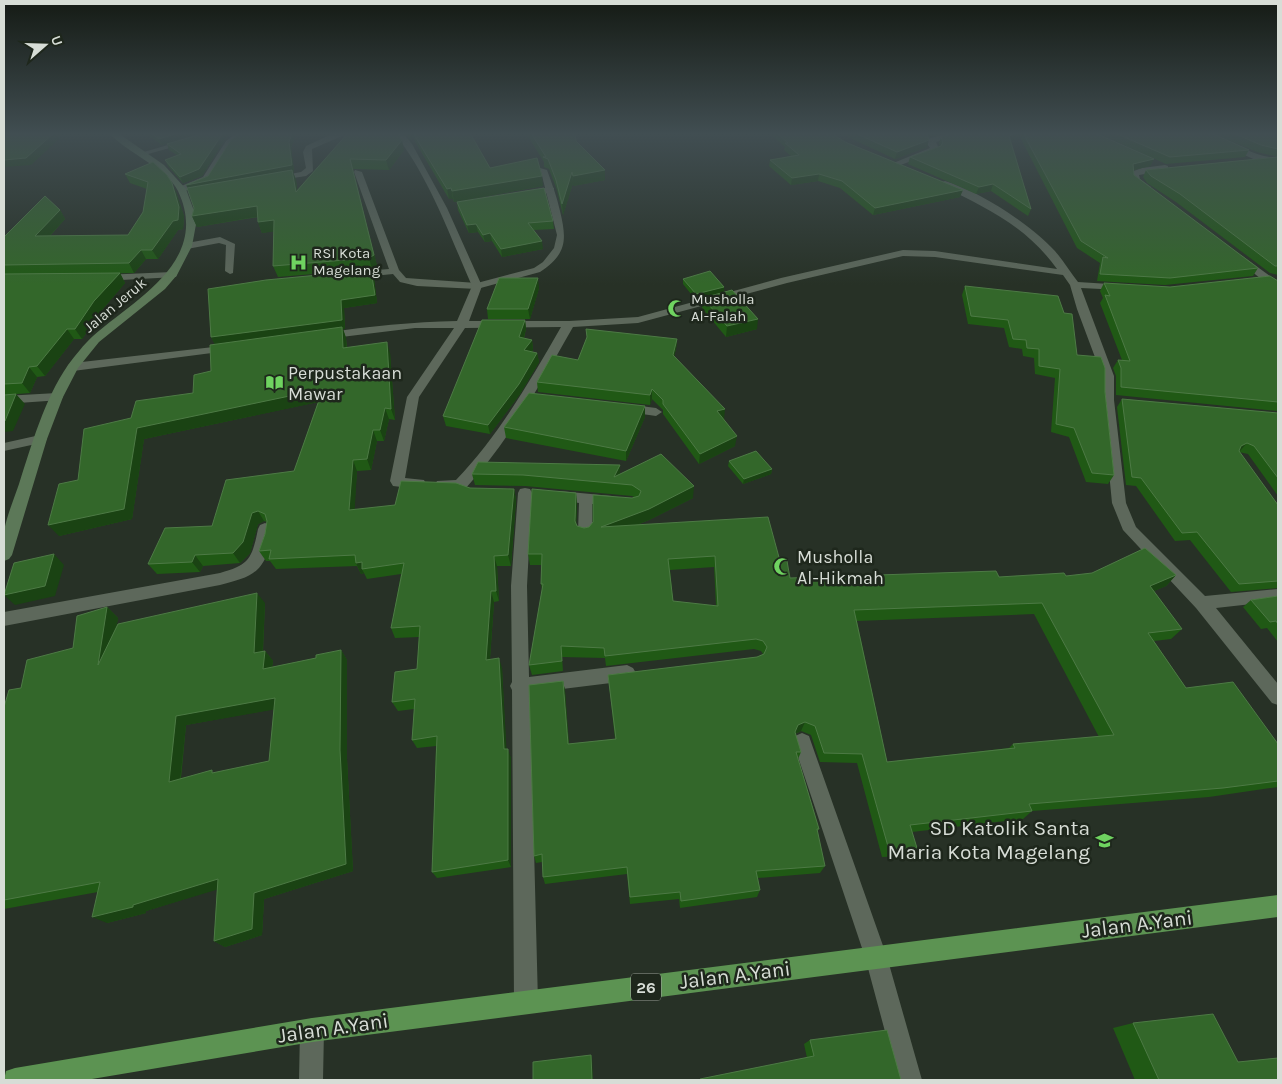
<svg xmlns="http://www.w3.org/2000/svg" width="1282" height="1084" viewBox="0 0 1282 1084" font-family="Karla,sans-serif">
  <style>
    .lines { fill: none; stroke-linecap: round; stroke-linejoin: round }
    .service { fill: #5d685b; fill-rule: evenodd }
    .minor { fill: #5d685b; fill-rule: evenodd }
    .secondary { fill: #5c7858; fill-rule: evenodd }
    .trunk { fill: #5c9352; fill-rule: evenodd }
    .wall { fill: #205915; fill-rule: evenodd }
    .shaded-wall { fill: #1a4313 }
    .building { fill: #33672a; stroke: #4d7a45; fill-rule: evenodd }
    .labels { text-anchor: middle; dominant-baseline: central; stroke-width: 5; stroke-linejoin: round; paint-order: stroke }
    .far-poi-label { font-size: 15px; fill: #d7ddd6; stroke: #1e271c; text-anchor: start }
    .far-street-label { font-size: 15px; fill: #d7ddd6; stroke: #1e271c }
    .shield { fill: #1e271c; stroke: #a0a69e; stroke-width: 1 }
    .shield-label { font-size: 16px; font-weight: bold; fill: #d7ddd6 }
    .poi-label { font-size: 18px; fill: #d7ddd6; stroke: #1e271c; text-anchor: start }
    .near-poi-label { font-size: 21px; fill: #d7ddd6; stroke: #1e271c; text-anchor: end }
    .near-street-label { font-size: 21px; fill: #d7ddd6; stroke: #1e271c }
  </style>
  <rect width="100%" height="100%" fill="#273126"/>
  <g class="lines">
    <path class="service" d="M334 133H342V136L312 149 313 171 306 176 274 181V177L301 172 306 168 303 152 306 146Z
      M540 168 547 170C552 184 557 197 560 211 567 240 567 254 540 272L477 289 417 286 400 282 393 274 353 278 348 275 353 272 389 269 354 172 355 170 362 172 399 270 406 278 477 283 534 268 543 262 554 248 557 235Z
      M220 237 235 244 233 273 230 274 225 271 226 245 219 243 187 249 183 246 187 243Z
      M559 491 612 496 617 498 619 501 617 504H592V532L590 536 585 537 580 536 578 532 579 503 554 499 552 496 554 493Z"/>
    <path class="minor" d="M209 133H223L141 156 137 154Z
      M237 133H247L232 145 209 181 185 191H179V187L203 177 226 141Z
      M394 133H403L412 144 447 208 482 286 469 321H569L638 317 781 278 903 250 935 251 1057 269C1027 227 987 208 942 186V182L945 181C979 191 1025 221 1050 246 1061 256 1069 271 1078 282L1125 285 1126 287 1125 289 1121 290 1081 288 1114 376V400L1126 503 1136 527 1205 596 1278 589V601L1216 608 1278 684V705L1272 703 1196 608 1123 530 1112 503 1102 400V376L1077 309 1070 285 1063 275 935 257 903 256 787 283 638 323 573 327C541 383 509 441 465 489H437L435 485 437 481 456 480C499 435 530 381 561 327L465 328 419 397 405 478 424 480 426 484 424 488 419 489 393 486 390 481 407 397 454 328H415L325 339 319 336 325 333C369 326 413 322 457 321L472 286C450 236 429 176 394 133Z
      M953 133H970L936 142 939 149 938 151 898 166 891 164 930 148 926 142 930 138Z
      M1196 133C1225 133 1248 157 1278 158V162H1260Z
      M1165 165 1168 166V170L1139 175 1140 179 1151 187V191H1145L1132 180 1131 172 1142 168Z
      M551 187 554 188V192L524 197 520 194 524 191Z
      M1241 255 1278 282V290L1274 289 1237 260V256Z
      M172 272 176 273 177 275 176 277 103 281 98 278 103 275Z
      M231 345 235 346 237 348 235 350 73 371 67 367 73 363Z
      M57 393 61 394 63 397 61 400 4 404V396Z
      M625 404 656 408 662 412 656 416 621 411 619 408 621 405Z
      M40 435 45 436 47 439 45 442 4 451V443Z
      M525 488 530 489 532 493 527 586 529 677 627 665 633 668 636 673 633 678 627 681 530 693 538 1002 534 1010 526 1014 518 1010 514 1002 512 690 510 686 512 682 511 586 518 493 520 489Z
      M265 523 270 525C273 531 271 537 270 544 263 575 247 578 220 585L4 626V612L220 573C250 565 252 558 258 529L260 525Z
      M802 733 809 736 811 742 887 957 922 1080H898L865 957 793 742 795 736Z
      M312 1018 320 1022 324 1030 323 1080H299L300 1030 304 1022Z"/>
    <path class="secondary" d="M109 133H118L164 165 186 189 197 219 192 246 177 275 165 289 99 342 78 368 63 397 47 439 12 555 9 559 4 561C3 552 2 540 4 531 7 515 14 499 19 484 32 444 44 400 68 365 75 356 84 344 93 336 135 299 211 261 178 191 167 168 127 153 109 133Z"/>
    <path class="trunk" d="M1278 895V917L312 1042 86 1080H4L6 1071 15 1068 312 1018Z"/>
  </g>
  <path class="wall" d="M145 133H201L162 145Z
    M205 133H233L225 139 202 176 183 183 168 166 165 160 177 155 169 150 167 144Z
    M240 133H296L291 148 294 171 293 172 296 180 297 190 348 133 404 150 389 170 353 169 377 266 372 269 278 277 273 266 274 231 262 233 258 222V217L197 227 192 216 208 176Z
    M405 133H470L490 168 543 186 454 202 453 199H449L413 138 411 140Z
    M526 133H575L576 141 605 170V180L573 186V183L563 215 557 190 549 169 544 167V162Z
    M770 133H831L845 142 960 197 873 215 840 188 818 181 791 185 769 166 770 160 791 156 784 150 785 147 770 134Z
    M839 133H940L934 135 928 138 927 147 895 159Z
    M953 133H1095L1154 159 1150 166 1134 170V175L1258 268 1253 276 1165 285 1097 281 1100 263 1077 248 1020 137 1011 141 1031 209 1028 216 991 191 976 194 908 164 910 157 940 146 939 143 941 137Z
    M1097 133H1278V157L1257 152 1217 135 1213 134 1249 150 1245 157 1166 164Z
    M1278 157V275L1270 273 1176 202 1147 183 1143 177 1146 170Z
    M125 174 176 192 184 216 183 229 178 230 158 259H146L134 273 58 274 120 273 125 283 101 311 82 339H74L45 376 37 377 30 393 4 395V237L60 210 65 219 50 236 128 235 143 212 147 189 130 183Z
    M457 202 553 221 554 229 534 230 543 249 502 257 492 241 485 242 478 232 469 233 458 210Z
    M374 278 377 303 344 308 345 329H343L346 338 347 348 390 353 395 420 389 419 384 441H377L371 470 357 471 354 510 395 505 470 488 514 489 516 500 511 566H497L499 601 494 602 490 659 502 668 506 749 511 758V867L437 878 432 872 436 746 417 748 412 740 414 709 398 711 392 702 417 669 419 637 395 638 391 628 401 574 367 579 364 573 361 574 357 566 276 569 270 561H266L259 551 265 534 267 522 264 521 258 524 250 553 240 563 203 566 200 572 157 574 148 564 212 526 294 471 318 402 144 439 132 519 59 536 78 480 131 418 193 393 211 371 215 344 211 337Z
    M683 279 724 287V292L695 299 683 284Z
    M1278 281V411L1116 395V376L1113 368 1118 360H1122L1100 303 1103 298 1100 291 1104 283 1170 287Z
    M965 286 1077 355 1105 392 1114 475 1108 484 1086 482 1069 437 1051 432 1055 378 1035 374 1034 358 1023 356 1022 349 1009 347 1004 328 968 324 962 295Z
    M539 288 530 319H488L487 309Z
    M703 298 757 329 726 337 702 308Z
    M525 320 526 329 524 338 532 340 533 350 532 352 537 353 539 362 520 394 490 434 446 426 443 416Z
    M587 337 677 339 676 349 674 356 724 420 735 446 699 464 663 414V410L652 399 650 405 538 392 537 382 578 360Z
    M1122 399 1278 413V496L1248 454 1239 452 1278 505V588L1231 592 1190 540 1175 541 1136 486 1126 485 1117 407Z
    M645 406V417L626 461 506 438 504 427Z
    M729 461 772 469 771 474 743 484 728 466Z
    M472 474 620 475 693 498 649 520 637 525 780 561 790 578 999 577 1176 575 1166 586 1154 591 1182 629 1171 639 1154 641 1186 688 1278 744V787L1209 797 1032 811 1023 819 912 832 917 848 910 856 882 857 857 763 820 762 811 735 801 731 795 734 801 752 798 759 819 829 817 832 825 866 820 873 758 878 760 890 757 897 680 908 679 899 630 904 627 874 545 884 543 877 542 862 536 863 534 856 563 681 565 691 569 744 615 739 608 675 757 657 763 654 761 651 754 649 606 666 605 658 562 657 563 671 532 675 529 665 542 589 541 584V565H530L528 554 576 493 577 505 576 524 577 526 584 528 589 527 634 497 632 496 525 486 475 485ZM714 567 716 606 673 601 670 570ZM1034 614 1099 737 1013 744 1009 748 887 762 857 621Z
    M1278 596V642L1267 628 1261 629 1243 607 1251 600Z
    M265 603 263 651H265L273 661 272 667 316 658 341 650 347 660V759L353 871 264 899 262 935 225 947 214 941 217 889 146 911V913L107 923 98 892 4 909V707L21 688 73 648 107 607 118 618 116 628ZM274 709 269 761 215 773 181 778 186 725Z
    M1133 1023 1238 1062 1278 1080H1135L1113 1028Z
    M810 1040 901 1080H698L700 1079 807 1058 804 1044Z"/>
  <path class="shaded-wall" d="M54 133H58L60 138 31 165 4 167V160Z
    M178 133H201L162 145 159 139Z
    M223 133H233L225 139 202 176 183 183 180 177Z
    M292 133H296L291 148 294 171 293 172 296 180 299 203 189 191 186 185 289 142Z
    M410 133H412L413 138 411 140Z
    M928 133H940L934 135 925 141Z
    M1016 133H1021L1020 137 1007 143 1009 136Z
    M402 140 404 150 389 170 386 160Z
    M929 140 927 147 895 159 897 152Z
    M350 159 377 266 372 269 369 258Z
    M1154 159 1150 166 1129 171 1133 164Z
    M605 170V180L573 186V176Z
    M572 172 573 183 563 215 562 204Z
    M819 174 818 181 791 185 792 178Z
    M542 176 543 186 454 202 452 191Z
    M172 183 176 192 184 216 183 229 178 230 158 259 152 250Z
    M993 184 991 191 976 194 979 187Z
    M451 188 453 199H449L447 189Z
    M963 190 960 197 873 215 875 208Z
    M257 206 261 216 197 227 192 216Z
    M60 210 65 219 41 245 35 236Z
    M274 220 278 231 262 233 258 222Z
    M476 224 478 232 469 233 467 225Z
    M490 233 492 241 485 242 483 235Z
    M542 241 543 249 502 257 501 249Z
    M141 250 146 259 134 273 129 263Z
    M371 270 374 278 377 303 344 308 345 329H343L346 338 347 359 215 345 211 337 341 300Z
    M120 273 125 283 101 311 82 339 75 329 94 301Z
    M538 278 539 288 530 319 528 309Z
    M724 287V292L695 299 696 294Z
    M758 319 757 329 726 337 727 326Z
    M525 320 526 329 521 347 519 337Z
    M67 329 74 339 45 376 37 366Z
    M677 339 676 349 672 365 673 355Z
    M532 340 533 350 525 360 524 350Z
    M387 342 390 353 395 420 391 409Z
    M537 353 539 362 520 394 490 434 488 425Z
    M29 367 37 377 30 393 22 383Z
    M323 389 328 400 144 439 132 519 59 536 48 525 137 428Z
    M652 389V399L650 405V395Z
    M16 394 25 404 13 431 4 432V421Z
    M645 406V417L626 461V451Z
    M385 408 389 419 384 441 380 430Z
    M725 409 724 420 717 411Z
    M373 430 377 441 371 470 367 459Z
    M737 436 735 446 699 464 700 454Z
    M1247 443 1240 451 1234 454 1241 446Z
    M353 460 357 471 354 521 349 510Z
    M620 465V476L614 477Z
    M772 469 771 474 743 484 744 479Z
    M694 486 693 498 649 520 602 538 601 527Z
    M514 489 516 500 511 566 508 555Z
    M576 493 577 505 576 532 575 521Z
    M258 511 264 521 258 524 250 553 240 563 233 553 252 513Z
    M54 554 64 565 55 596 15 605 4 595Z
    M195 555 203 566 200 572 192 562Z
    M494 556 497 566 499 601 496 591Z
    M362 562V569L364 573 361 574 356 563Z
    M1176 575 1166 586 1140 597 1150 586Z
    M491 591 494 602 489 670 486 660Z
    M257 593 265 603 262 663 254 653Z
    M107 607 118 618 109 675 98 665Z
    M341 650 347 660V759L353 871 264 899 262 935 225 947 214 941 254 893 340 750Z
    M265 651 273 661 270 679 263 669Z
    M499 658 502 668 507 758 504 749Z
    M563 681 565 691 569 754 568 744Z
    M275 698 283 708 186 725 179 790 169 782 176 716Z
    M805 722 801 731 794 734 798 725Z
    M508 749 511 758V867L508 860Z
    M218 879 229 886 146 911V913L107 923 92 917Z
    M591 1055 592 1057 593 1080H592Z"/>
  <path class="building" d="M4 133H54L26 158 4 160Z
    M151 133H178L159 139Z
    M205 133H223L199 169 180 177 165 160 181 154 167 144Z
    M240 133H292L289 142 292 165 186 185 208 176 231 140Z
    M348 133H397L402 140 386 160 350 159 374 255 369 258 273 266 274 220 258 222 257 206 192 216 194 208 187 188 292 170 296 192Z
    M413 133H470L490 168 537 158 542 176 452 191 451 188 447 189Z
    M531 133H575L576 141 605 170 573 176 572 172 562 204 556 180 548 159 543 157H546Z
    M777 133H831L845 142 963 190 875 208 842 181 819 174 792 178 770 160 799 155 785 143H788Z
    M855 133H928L927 134 929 140 897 152Z
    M953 133H1016L1009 136 1031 209 993 184 979 187 910 157 941 146 943 142 941 137Z
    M1023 133H1095L1154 159 1133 164 1134 175 1258 268 1170 278 1100 274 1103 257 1108 258 1081 241Z
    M1115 133H1211L1249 150 1170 157Z
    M1233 133H1278V149L1261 145Z
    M1278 157V266H1275L1180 194 1151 176 1146 170Z
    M153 162 167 175 172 183 179 207 178 220 173 221 152 250H141L129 263 4 265V237L45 196 60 210 35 236 128 235 143 212 148 182 125 174Z
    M544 188 553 221 528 223 542 241 501 249 490 233 483 235 476 224 467 225 457 202Z
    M371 270 375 295 341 300 342 320 211 337 208 289 266 280Z
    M710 271 724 287 696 294 683 279Z
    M120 273 94 301 75 329H67L37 366 29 367 22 383 4 384V274Z
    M1270 276 1278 281V402L1121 387V368L1118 360 1130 361 1105 295 1110 296 1104 283 1170 287Z
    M499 278H538L528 309H487Z
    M965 286 1058 296 1064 313 1072 314 1077 355 1101 357 1105 368V392L1114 475 1092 473 1074 428 1056 424 1060 369 1039 366V349L1027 348 1026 340 1013 339 1008 320 971 316Z
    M732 290 758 319 727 326 703 298Z
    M482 320H525L519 337 532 340 524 350 537 353 519 384 488 425 443 416Z
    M342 327 343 348 387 342 391 409 385 408 380 430H373L367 459 353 460 349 510 395 505 401 481 456 483 470 488 514 489 508 555 494 556 496 591H491L486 660 499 658 504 749H508V860L432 872 437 736 412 740 415 699 392 702 395 672 417 669 420 626 391 628 404 563 362 569V562L356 563 355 555 269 559 271 550 259 551 265 534 267 521 265 514 258 511 252 513 243 542 233 553 195 555 192 562 148 564 165 528 212 526 226 480 294 471 323 389 137 428 124 509 48 525 59 484 78 480 84 429 131 418 136 401 193 393 194 375 211 371 210 345Z
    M586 329 677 339 673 355 725 409 717 411 737 436 700 454 663 404V400L652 389 650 395 537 382 552 355 578 360 587 337Z
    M529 393 645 406 626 451 504 427Z
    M16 394 5 421H4V395Z
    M1122 399 1278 413V478L1254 446 1247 443 1241 446 1239 451 1278 505V581L1239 584 1197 532 1182 533 1141 478 1132 477Z
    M756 451 772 469 744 479 729 461Z
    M661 454 694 486 649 509 601 527 768 517 780 561H787L790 578 996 571 999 577 1064 573 1066 576 1092 573 1145 548 1176 575 1150 586 1182 629 1148 633 1186 688 1233 682 1278 744V781L1223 788 1029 804 1032 811 910 825 917 848 889 850 862 754 824 753 815 726 805 722 798 725 795 732 801 752H796L819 829H817L825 866 756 871 760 890 681 901 680 892 630 897 627 867 543 877 542 854 534 856 529 685 563 681 568 744 616 739 608 675 757 657 764 654 767 647 763 641 756 639 605 656 604 648 561 646 562 661 529 665 543 584H541L542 554H528L532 489 576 493 575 521 577 526 584 528 589 527 593 522V495L632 498 639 496 641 491 632 485 523 475 472 474 478 462 620 465 614 477ZM715 556 718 606 673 601 668 559ZM1042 603 1114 735 1013 744 1015 748 887 762 854 610Z
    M54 554 45 586 4 595 14 563Z
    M257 593 254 653 265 651 263 669 316 658V655L341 650 340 750 346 864 254 893 252 929 214 941 218 879 133 905V907L92 917 100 882 4 900V707L9 690 21 688 27 660 73 648 77 616 107 607 98 665 118 624ZM275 698 269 761 212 773V770L169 782 176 716Z
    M1278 596V624L1276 621 1270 622 1251 600Z
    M1213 1014 1238 1062 1278 1058V1080H1159L1133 1023Z
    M887 1030 901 1080H700V1079L814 1056 810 1040Z
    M591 1055 592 1080H533V1062Z"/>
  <linearGradient id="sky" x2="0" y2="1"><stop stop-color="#151b15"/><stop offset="0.47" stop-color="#414e52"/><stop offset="1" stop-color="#414e52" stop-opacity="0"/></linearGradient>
  <rect width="1282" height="285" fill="url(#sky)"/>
  <defs>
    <symbol id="hospital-bare" viewBox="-9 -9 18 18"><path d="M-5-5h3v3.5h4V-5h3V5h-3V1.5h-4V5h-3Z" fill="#6fd360" stroke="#1e271c" stroke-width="2.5" paint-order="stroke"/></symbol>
    <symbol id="mosque-bare" viewBox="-9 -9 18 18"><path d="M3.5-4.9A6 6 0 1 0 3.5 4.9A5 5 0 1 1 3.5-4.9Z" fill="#6fd360" stroke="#1e271c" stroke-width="2.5" paint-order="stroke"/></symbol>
    <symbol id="library-bare" viewBox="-9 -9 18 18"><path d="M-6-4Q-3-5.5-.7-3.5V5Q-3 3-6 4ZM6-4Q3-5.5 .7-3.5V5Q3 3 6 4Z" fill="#6fd360" stroke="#1e271c" stroke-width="2.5" paint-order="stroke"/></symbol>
    <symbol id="school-bare" viewBox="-9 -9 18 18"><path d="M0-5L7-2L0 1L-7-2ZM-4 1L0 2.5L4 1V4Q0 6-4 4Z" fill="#6fd360" stroke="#1e271c" stroke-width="2.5" paint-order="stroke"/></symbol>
  </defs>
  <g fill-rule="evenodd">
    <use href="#hospital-bare" x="286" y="250" width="25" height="25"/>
    <use href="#mosque-bare" x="664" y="296" width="25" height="25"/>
    <use href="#library-bare" x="262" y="370" width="25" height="25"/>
    <use href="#mosque-bare" x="770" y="554" width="25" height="25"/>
    <use href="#school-bare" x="1092" y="828" width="25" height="25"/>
  </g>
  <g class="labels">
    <g class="far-poi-label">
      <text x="313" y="253">RSI Kota<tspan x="313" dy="17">Magelang</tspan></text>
      <text x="691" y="299">Musholla<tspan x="691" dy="17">Al-Falah</tspan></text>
    </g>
    <g class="far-street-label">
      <text transform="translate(115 305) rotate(-40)">Jalan Jeruk</text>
    </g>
    <rect class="shield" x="631" y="973.5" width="30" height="27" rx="4"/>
    <g class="shield-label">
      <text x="646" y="987">26</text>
    </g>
    <g class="poi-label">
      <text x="288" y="373">Perpustakaan<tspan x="288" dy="21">Mawar</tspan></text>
      <text x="797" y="557">Musholla<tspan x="797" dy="21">Al-Hikmah</tspan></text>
    </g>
    <g class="near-poi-label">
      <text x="1090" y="828">SD Katolik Santa<tspan x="1090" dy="24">Maria Kota Magelang</tspan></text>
    </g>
    <g class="near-street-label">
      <text transform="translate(1137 924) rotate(-7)">Jalan A.Yani</text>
      <text transform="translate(735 975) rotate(-7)">Jalan A.Yani</text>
      <text transform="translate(333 1028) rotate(-8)">Jalan A.Yani</text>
    </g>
  </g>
  <rect width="1282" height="1084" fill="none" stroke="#d7ddd6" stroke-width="10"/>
  <g transform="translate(45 45) rotate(70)" stroke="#1e271c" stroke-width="4" paint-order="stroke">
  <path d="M0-4L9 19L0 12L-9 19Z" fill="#d7ddd6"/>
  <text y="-8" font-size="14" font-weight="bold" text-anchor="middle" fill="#d7ddd6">U</text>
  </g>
</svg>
